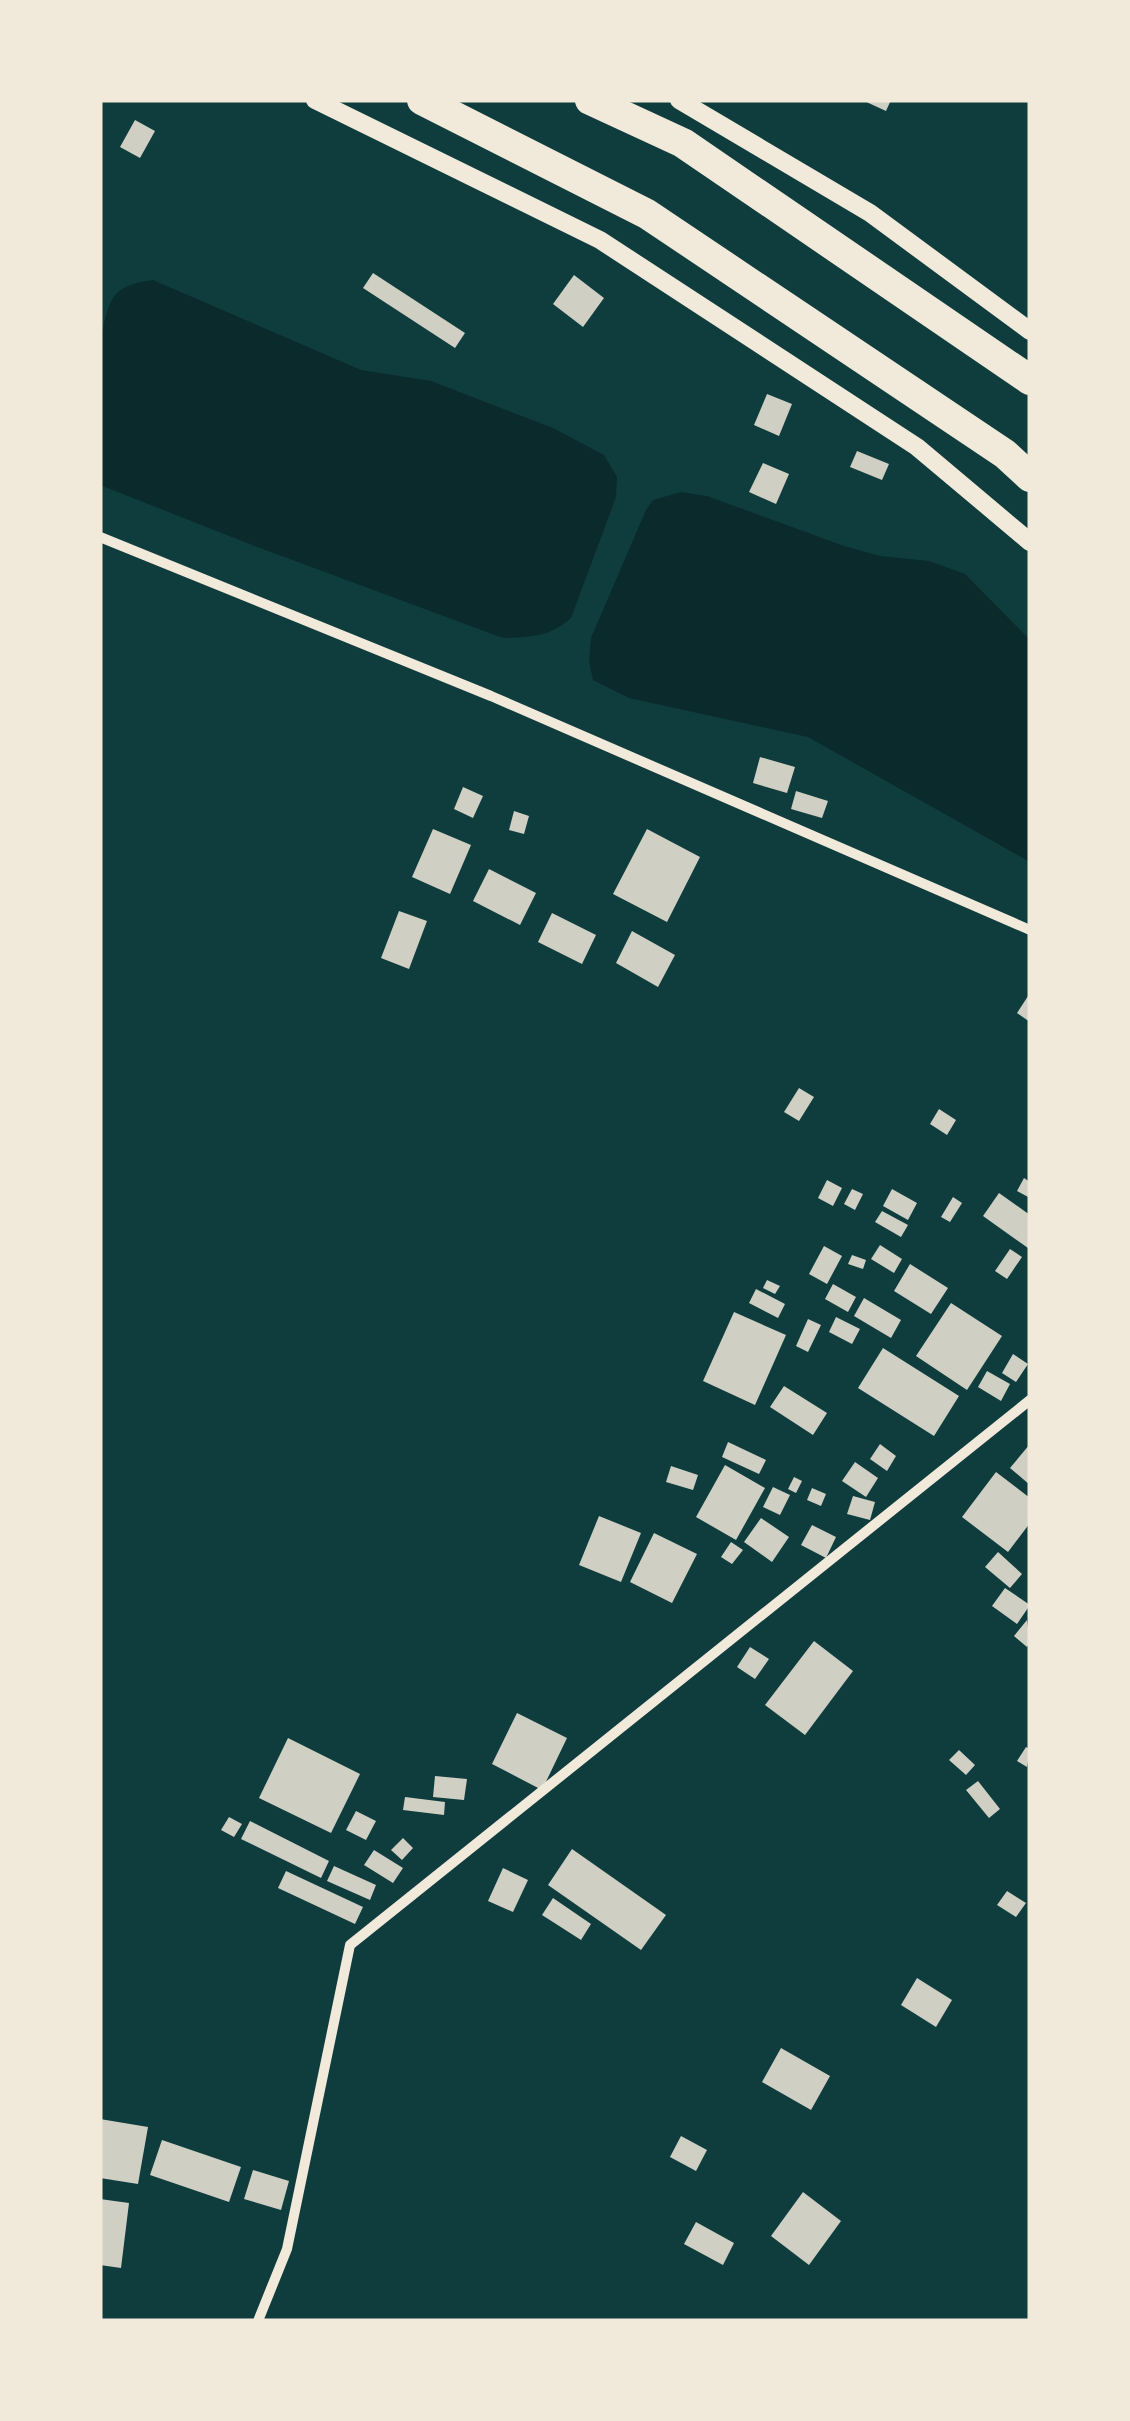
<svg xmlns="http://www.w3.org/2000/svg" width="1130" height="2421" viewBox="0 0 1130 2421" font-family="Merriweather,serif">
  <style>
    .water { fill: #0a2a2b }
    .building { fill: #cfcfc3 }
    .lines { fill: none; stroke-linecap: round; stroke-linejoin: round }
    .minor { stroke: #f1e9da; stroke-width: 10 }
    .tertiary { stroke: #f1e9da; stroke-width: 18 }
    .motorway { stroke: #f1e9da; stroke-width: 30 }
  </style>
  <rect width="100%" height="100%" fill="#0f3d3e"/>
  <path class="water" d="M153 280 361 370 431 381 553 428 604 455 617 477 616 497 571 618C550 637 531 637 503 638L252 545 100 485C100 445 90 320 117 293 127 284 140 282 153 280Z
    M681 492 707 496 844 546 880 556 929 561 965 574 1030 640V862L808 737 629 698 593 680 589 661 591 638 646 510 653 500Z"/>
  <path class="building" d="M862 100H891L886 111Z
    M135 120 155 131 140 158 120 147Z
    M373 273 465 333 455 348 363 288Z
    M574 275 604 298 583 327 553 304Z
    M767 394 792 404 779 436 754 425Z
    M857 451 889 464 882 480 850 467Z
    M763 463 789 474 776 504 749 492Z
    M760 757 795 767 787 793 753 783Z
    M463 787 483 796 473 818 454 809Z
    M796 791 828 801 822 818 791 809Z
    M514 811 529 816 524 834 509 830Z
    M433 829 471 845 450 894 412 877Z
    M647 829 700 857 667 922 613 894Z
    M489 869 536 893 520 925 473 901Z
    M399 911 427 921 409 969 381 958Z
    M552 913 596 935 582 964 538 942Z
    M632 931 675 955 658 987 616 963Z
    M1030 993V1022L1017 1013Z
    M799 1088 814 1097 799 1121 784 1112Z
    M939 1109 956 1120 947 1135 930 1124Z
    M1024 1178 1030 1182V1198L1017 1191Z
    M827 1180 842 1188 833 1206 818 1198Z
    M852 1189 863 1194 855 1210 844 1204Z
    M892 1189 917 1203 908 1220 883 1206Z
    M999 1193 1030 1215 1028 1248 983 1216Z
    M953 1197 962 1203 950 1222 941 1217Z
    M882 1211 908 1225 901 1237 875 1222Z
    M880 1245 902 1259 894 1273 871 1259Z
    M824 1246 842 1256 827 1284 809 1274Z
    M1010 1249 1022 1257 1007 1279 995 1271Z
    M852 1255 866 1260 863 1269 848 1264Z
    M910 1264 948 1288 931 1314 894 1291Z
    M767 1280 780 1286 775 1294 763 1288Z
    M833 1284 856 1297 848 1312 825 1299Z
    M756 1289 785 1304 778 1318 749 1303Z
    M864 1298 901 1320 891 1338 854 1316Z
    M951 1303 1002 1336 967 1390 916 1356Z
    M734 1312 786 1335 755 1405 703 1381Z
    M836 1317 860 1329 852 1344 829 1332Z
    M808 1319 821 1325 808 1352 796 1346Z
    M883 1348 959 1396 934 1436 858 1388Z
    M1013 1354 1028 1364 1016 1382 1002 1373Z
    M987 1371 1010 1384 1001 1401 978 1387Z
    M784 1386 827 1413 813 1435 770 1407Z
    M728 1442 766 1460 759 1474 722 1457Z
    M880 1444 896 1456 887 1471 870 1459Z
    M1030 1444V1485L1010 1468Z
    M855 1462 878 1478 866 1497 842 1481Z
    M725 1465 765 1488 736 1540 696 1517Z
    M671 1466 698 1475 693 1490 666 1482Z
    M996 1472 1030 1498V1523L1008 1552 962 1517Z
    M794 1477 802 1481 796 1493 788 1489Z
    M773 1487 790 1495 780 1515 763 1507Z
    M812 1488 826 1494 821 1506 807 1500Z
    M853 1496 875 1502 870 1520 847 1514Z
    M599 1516 641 1533 621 1582 579 1565Z
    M761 1518 789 1537 772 1562 744 1542Z
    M812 1525 836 1537 826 1558 801 1545Z
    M654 1533 697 1554 672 1603 630 1582Z
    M731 1542 743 1550 732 1564 721 1557Z
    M998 1552 1022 1574 1010 1588 985 1567Z
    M1005 1588 1030 1605 1017 1624 992 1606Z
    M1027 1620 1030 1642 1027 1647 1014 1636Z
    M814 1641 853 1671 805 1735 765 1705Z
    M750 1647 769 1659 755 1679 737 1667Z
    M517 1713 567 1738 542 1790 492 1764Z
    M288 1738 360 1774 331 1833 259 1798Z
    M1026 1747 1030 1749 1027 1767 1017 1761Z
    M959 1750 975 1765 966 1775 949 1760Z
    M435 1776 467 1779 464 1800 433 1797Z
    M978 1781 1000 1809 989 1818 966 1790Z
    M405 1797 445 1802 444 1815 403 1810Z
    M356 1811 376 1821 366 1840 346 1830Z
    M229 1817 242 1824 234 1837 221 1830Z
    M250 1821 329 1861 321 1878 241 1839Z
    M403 1838 413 1848 402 1860 391 1850Z
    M572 1849 666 1915 641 1950 548 1885Z
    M374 1850 403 1868 393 1883 364 1865Z
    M334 1866 376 1885 370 1900 327 1881Z
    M503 1868 528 1880 513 1912 488 1901Z
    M286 1871 363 1907 355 1924 278 1888Z
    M1007 1891 1026 1903 1016 1917 997 1905Z
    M553 1898 591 1924 581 1940 542 1915Z
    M917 1978 952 2000 936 2027 901 2005Z
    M781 2048 830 2076 811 2110 762 2082Z
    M100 2119 148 2127 138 2184 100 2178Z
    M681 2136 707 2150 696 2171 670 2157Z
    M162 2140 241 2167 229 2202 150 2175Z
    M253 2170 289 2181 281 2210 244 2199Z
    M803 2192 841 2221 809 2265 771 2236Z
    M100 2199 129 2203 121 2268 100 2265Z
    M696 2222 734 2243 723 2265 684 2244Z"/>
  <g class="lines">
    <path class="minor" d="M100 537 491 696 1030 930
      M258 2321 287 2249 350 1945 1030 1400"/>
    <path class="tertiary" d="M315 100 600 240 917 447 1030 542
      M679 100 870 213 1030 331"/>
    <path class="motorway" d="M422 100 647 214 1005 454 1030 477
      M590 100 683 143 1030 380"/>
  </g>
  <rect width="1130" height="2421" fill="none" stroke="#f1e9da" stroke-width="205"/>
</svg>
